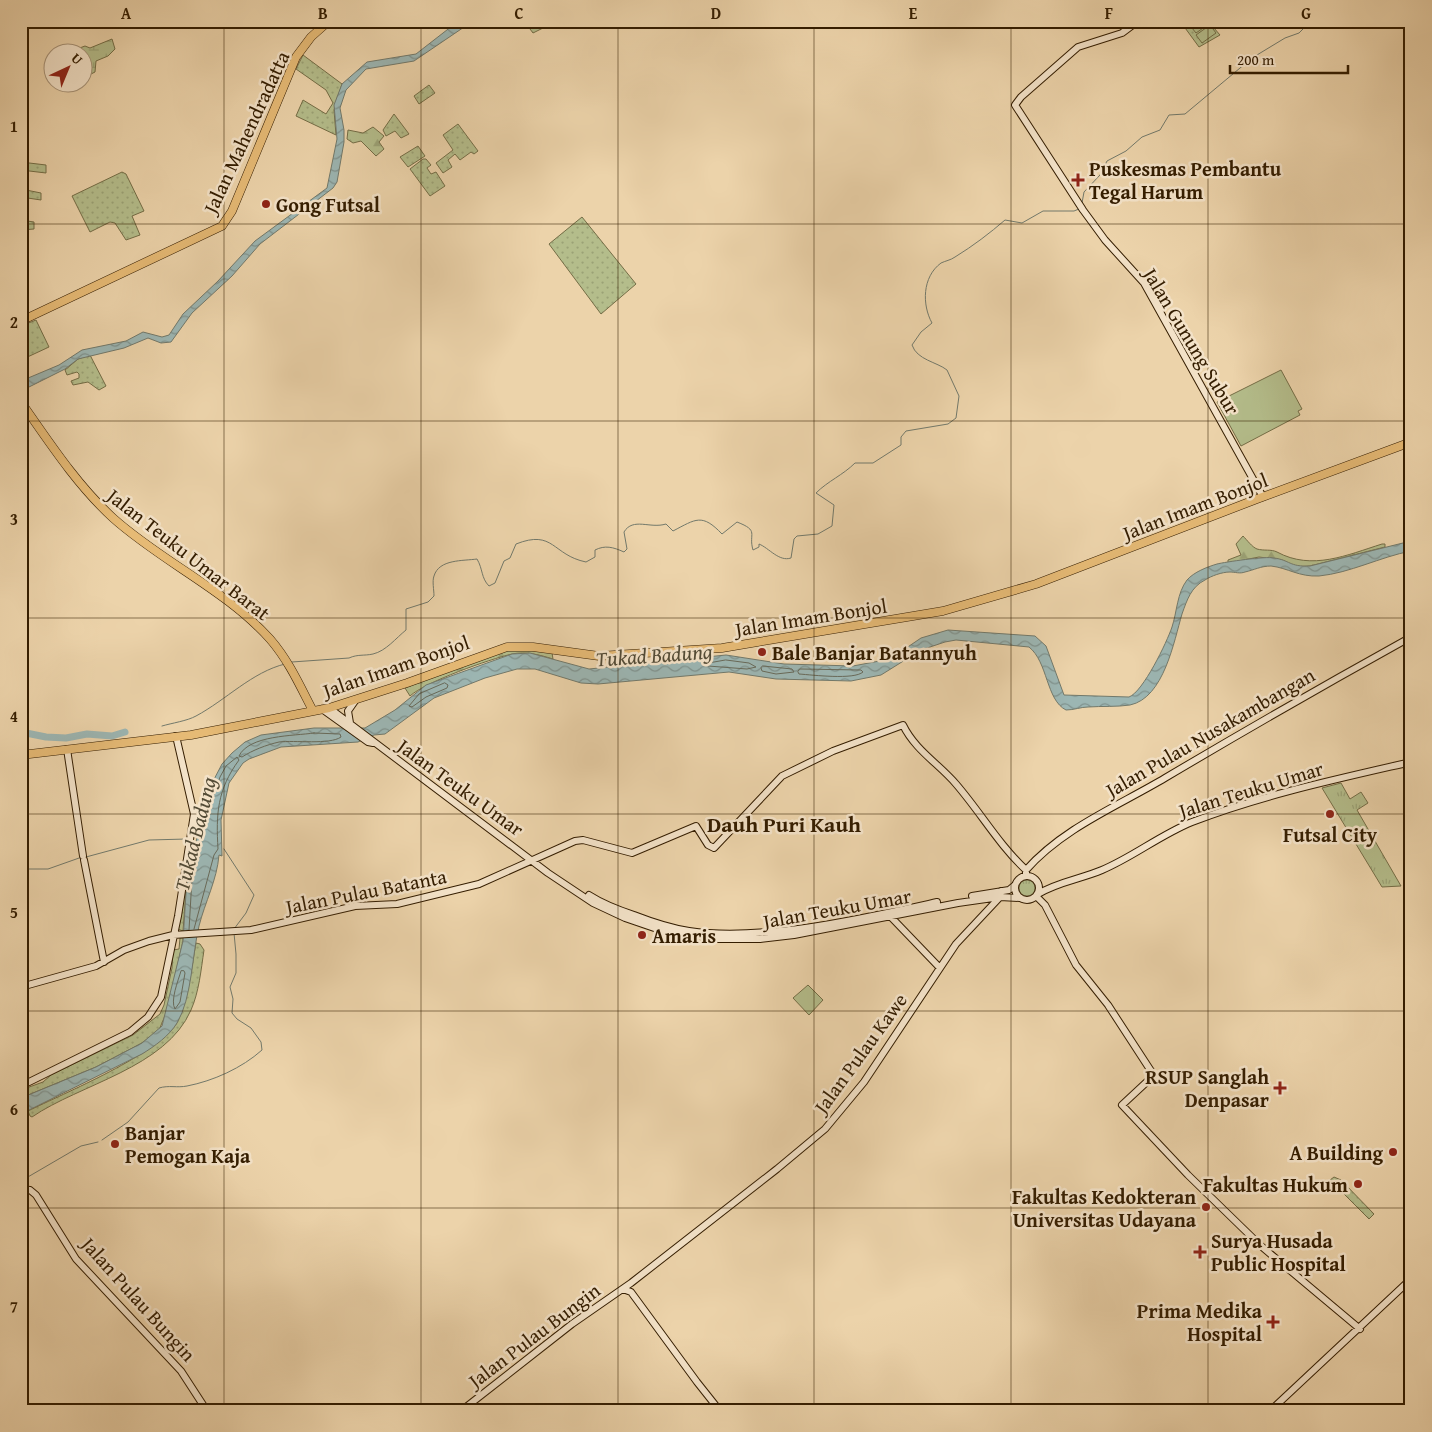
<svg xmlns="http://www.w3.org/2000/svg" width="1432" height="1432" viewBox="0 0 1432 1432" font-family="'Gentium Book Plus',serif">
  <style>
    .grass { fill: url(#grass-dots); stroke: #746d46 }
    .forest { fill: url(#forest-firs); stroke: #746d46 }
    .wetland { fill: url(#wetland-marsh); stroke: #746d46 }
    .park { fill: url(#park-tufts); stroke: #746d46 }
    .garden { fill: #b4bd8b; stroke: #746d46 }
    .water { fill: url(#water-waves); stroke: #72796b }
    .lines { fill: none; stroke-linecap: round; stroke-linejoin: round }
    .shore { stroke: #686a5a; stroke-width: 1 }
    .stream { stroke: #72796b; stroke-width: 1 }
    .river { stroke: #9cb6b3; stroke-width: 7 }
    .secondary-casing { stroke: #341d00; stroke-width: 8 }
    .highway-casing { stroke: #341d00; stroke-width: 9 }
    .secondary { stroke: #f3e2c8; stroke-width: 6 }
    .highway { stroke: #e6ba75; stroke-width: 8 }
    .grid { fill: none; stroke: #341d00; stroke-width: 1; stroke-opacity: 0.55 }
    .poi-dot { fill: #8f2418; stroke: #f3e2c8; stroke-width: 2 }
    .labels { text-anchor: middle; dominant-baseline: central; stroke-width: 5; stroke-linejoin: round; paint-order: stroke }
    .street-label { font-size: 20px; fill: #341d00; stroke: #f3e2c8 }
    .poi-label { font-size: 20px; font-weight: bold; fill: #341d00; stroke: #f3e2c8; text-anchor: start }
    .water-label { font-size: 21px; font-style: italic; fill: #534b36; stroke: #f3e2c8 }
    .quarter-label { font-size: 22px; font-weight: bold; fill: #341d00; stroke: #f3e2c8 }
    .neatline { fill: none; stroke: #341d00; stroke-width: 2 }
    .grid-label { font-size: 16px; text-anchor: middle; font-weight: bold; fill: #341d00 }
  </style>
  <defs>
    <pattern id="grass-dots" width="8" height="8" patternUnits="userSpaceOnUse" patternTransform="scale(1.25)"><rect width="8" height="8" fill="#b4bd8b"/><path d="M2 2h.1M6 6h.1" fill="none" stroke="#9ba276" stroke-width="1.8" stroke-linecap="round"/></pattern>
    <pattern id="forest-firs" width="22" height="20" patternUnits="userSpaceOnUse" patternTransform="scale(1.25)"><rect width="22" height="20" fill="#b4bd8b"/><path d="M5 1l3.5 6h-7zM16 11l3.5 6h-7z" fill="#9ba276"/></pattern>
    <pattern id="wetland-marsh" width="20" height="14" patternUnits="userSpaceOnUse" patternTransform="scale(1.25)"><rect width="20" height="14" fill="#b4bd8b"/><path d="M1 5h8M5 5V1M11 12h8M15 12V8" fill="none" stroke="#9ba276"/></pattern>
    <pattern id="park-tufts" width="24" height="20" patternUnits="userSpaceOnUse" patternTransform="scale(1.25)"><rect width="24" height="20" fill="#b4bd8b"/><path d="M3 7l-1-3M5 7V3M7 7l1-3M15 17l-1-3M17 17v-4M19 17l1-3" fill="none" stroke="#9ba276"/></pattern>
    <pattern id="water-waves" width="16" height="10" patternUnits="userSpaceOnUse" patternTransform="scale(1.25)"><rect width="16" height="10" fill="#9cb6b3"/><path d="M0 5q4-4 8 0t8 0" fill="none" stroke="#80938f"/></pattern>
  </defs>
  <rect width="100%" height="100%" fill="#ecd3aa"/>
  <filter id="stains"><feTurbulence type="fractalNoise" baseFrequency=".004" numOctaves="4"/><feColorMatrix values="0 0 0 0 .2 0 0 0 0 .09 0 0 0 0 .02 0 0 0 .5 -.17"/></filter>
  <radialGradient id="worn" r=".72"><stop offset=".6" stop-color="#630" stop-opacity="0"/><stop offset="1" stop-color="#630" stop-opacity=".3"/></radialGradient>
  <path class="grass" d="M524 21H544L547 26 533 33Z
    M1180 21H1208L1220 35 1199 47Z
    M303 55 342 84 334 110 336 135 296 116 303 100 326 114 333 103 326 90 296 69Z
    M429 85 435 93 419 104 414 96Z
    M394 114 409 134 401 138 395 131 386 136 383 130Z
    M458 124 478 151 474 154 471 152 460 160 455 154 448 160 452 167 443 173 436 163 453 150 443 135Z
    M418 146 425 156 408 167 400 157Z
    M423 159H426L431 165 427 168 431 174 436 172 445 186 430 196 410 169Z
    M21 162 46 165V173L21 170Z
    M122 172 126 174 144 211 132 216 140 235 126 240 115 223 110 222 90 232 72 196Z
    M21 189 41 193V200L21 197Z
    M582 217 636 284 601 314 549 244Z
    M21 220 34 222V229L21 230Z
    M27 247 24 259 27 274 21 276V248Z
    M36 320 49 347 21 360V326Z
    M90 355 106 386 99 390 88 382 73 385 71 381 79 378V374L77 372 67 375 65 370 78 359Z
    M192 849 194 850 187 877 183 931 178 929Z
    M180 938H183V941L167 1011 159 1030 142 1043 96 1067 21 1098V1090L43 1082 51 1075 133 1035 160 1014 164 1005 172 968 173 950 179 949Z
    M196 943 200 944 204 950C201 970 199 992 191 1010 166 1068 80 1084 32 1117L30 1116 28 1111C62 1094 162 1053 178 1021 189 998 191 969 196 943Z
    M1334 1177 1341 1180 1374 1214 1369 1219 1330 1180Z"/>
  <path class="forest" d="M52 21H93L78 26Z
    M373 127 384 136 379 142 384 149 376 156 361 141 353 143 347 139 348 130 363 133Z
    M1243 536C1247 540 1252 547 1257 549 1264 551 1271 549 1277 552 1312 571 1347 555 1382 544H1385V547L1310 566 1295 567 1282 560 1259 557 1228 563V560L1241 555 1236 544Z
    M517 648 552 653 553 659C540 655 526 651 512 654 490 659 425 682 410 696L405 688 483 656Z"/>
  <path class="wetland" d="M112 39 115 49 108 56 96 61 95 72 83 78 82 52H75L77 49 85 46 90 48Z"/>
  <path class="park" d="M1341 783 1350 799 1361 792 1368 803 1357 810 1401 886 1382 887 1322 788Z
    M1019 888a8 8 0 1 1 16 0a8 8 0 1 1-16 0Z"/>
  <path class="garden" d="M1191 21H1202L1206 26 1196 33 1188 23Z
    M1210 25 1216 33 1202 43 1196 35Z
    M1281 370 1302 409 1298 411 1300 415 1241 446 1217 402Z
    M808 985 823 1000 809 1015 793 998Z"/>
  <path class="water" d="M463 21H473L414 61 366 69 346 90 340 108 344 130V142L337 182 333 188 260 244 232 276 192 313 171 342 161 343 148 338 124 348 78 359 65 369 21 391V381L59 365 82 350 126 341 143 332 162 337 169 335 183 314 218 281 255 241 327 188 337 139 334 105 342 84 367 62 416 54 452 26Z
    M1411 541V551C1380 557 1350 573 1319 576 1299 577 1288 568 1271 566 1261 566 1254 570 1245 572 1240 574 1235 572 1230 572 1222 572 1211 576 1205 580 1191 587 1187 600 1182 614 1174 641 1164 698 1130 705 1117 707 1102 706 1088 707 1081 707 1074 710 1066 710 1046 700 1048 662 1029 647L956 640 945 642 921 650 881 675 851 681 776 679 729 672 598 684 581 683 535 669H517L485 678 434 698 385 734 374 735 358 742 281 747 249 759 243 763 229 783 221 820 222 856 219 855C217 880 205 902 199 926 192 955 192 998 177 1023 169 1036 155 1046 142 1054L21 1114V1098L96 1067 142 1043 162 1026 183 941 187 877 210 787 222 764 232 753 245 742 261 735 314 728H365L395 710 426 685 512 654 530 653 589 669 726 655 784 664 853 666 890 659 921 638 948 630 1035 636 1046 646 1064 695 1129 697C1143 692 1167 642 1172 627 1177 612 1177 593 1187 580 1194 572 1207 567 1217 564 1225 562 1266 556 1274 558 1290 560 1289 567 1310 566Z"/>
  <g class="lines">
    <path class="shore" d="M726 660 749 663 756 667 747 669 708 666 710 663Z
      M763 666 792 669 794 672 776 674 762 671 761 668Z
      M800 669 861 670 863 672C854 680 813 675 799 674L798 672Z
      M445 683 448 685 447 688 426 697 412 707 409 706 419 694Z
      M314 733 340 734 341 737C330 745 294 740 279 742 266 745 253 750 242 757L239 756C249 735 294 736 314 733Z
      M189 930 192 878 208 811 220 777 226 766 237 757 239 760C217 790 216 814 218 849L214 855 194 929
      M184 971 185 973 180 1002 175 1009C170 1001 178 981 181 971Z"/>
    <path class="stream" d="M1082 203 1084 192 1100 175 1107 161 1126 151 1142 137 1160 130 1169 115 1185 114 1252 58 1285 38 1299 33 1311 21
      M292 662 349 658C358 654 364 656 373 654 386 651 396 638 406 630V609L428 602 434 596C434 590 432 581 434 576 439 559 463 561 477 559 483 569 481 578 489 586L495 583 504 561 510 558 516 544C554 529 552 555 586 562L595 557V550C605 545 613 547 624 552L627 549 624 532C633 517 650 529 666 524L673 531C696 519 702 513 722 534L737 522C760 531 748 533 753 550L759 547V544C769 548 779 562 791 558L794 539 797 536 818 534 832 526 834 505 816 493C828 481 843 475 855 463H873L901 445V437L906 431 948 424 956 418 959 396 947 370C937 362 917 360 912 345L921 332 932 323C922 305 922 277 941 263 945 261 951 260 955 257 973 246 990 233 1005 220L1022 223 1043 211H1074L1079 209
      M162 726C172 723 187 721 196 716 226 700 252 672 285 664
      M224 849 254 895 246 913 234 929
      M86 857 149 840 187 839
      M21 869H48L82 857
      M102 1140 128 1122 159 1088C169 1085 177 1088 187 1086 213 1081 242 1068 262 1050L261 1042 251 1028 237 1019 232 1013 233 999 230 987 236 973V954L234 933
      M21 1181 81 1146 98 1142"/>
    <path class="river" d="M21 732 46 737 66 738 87 734 112 736 125 732"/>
    <defs>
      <path id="secondary" d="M1138 21 1122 33 1078 47 1021 97 1015 105 1083 210 1105 240 1144 283 1263 497
        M329 708 548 873 593 903 625 918 663 931 719 939H760L794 935 958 903 1000 897 1020 898
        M322 709 368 742 373 743
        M350 723 348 711 355 701
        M67 749 83 856
        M84 860 104 962
        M1026 875V870C1063 828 1118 806 1165 778 1246 730 1328 683 1411 637
        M1015 888a12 12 0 1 1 24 0a12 12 0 1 1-24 0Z
        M1038 894C1057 882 1081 879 1102 870 1133 857 1160 835 1192 822 1262 795 1337 779 1411 762
        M589 895C603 904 619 910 634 915 652 922 670 928 689 931 762 942 865 918 937 902
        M972 896 1009 890 1015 885
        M1036 896 1045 905 1076 965 1108 1005 1151 1071V1078L1122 1105 1188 1175 1261 1246 1360 1329
        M890 916 939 967
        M21 987 96 966 124 950 149 941 173 935 251 930 355 906 397 904 479 884 575 841 583 840 632 853 696 826 708 845 714 848 782 776 833 751 903 725C915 750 939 764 956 784 981 813 999 845 1026 870
        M21 1086 130 1032 148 1017 161 997 178 916 194 814 176 736
        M21 1189 30 1190 36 1195 76 1259 181 1371 207 1411
        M623 1289 631 1292 697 1382 720 1411
        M461 1411 572 1324 631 1283 777 1169 825 1129 864 1082 956 944 1000 897 1001 891
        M1270 1411 1411 1279"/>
      <path id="highway" d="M21 321 222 226 232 211 296 57 311 37 329 21
        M21 402C49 442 77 485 113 518 162 562 226 590 270 639 289 661 300 686 313 711
        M21 755 191 735 329 708 407 683 507 647H533L599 656 722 648 943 611 1036 584 1257 499 1411 442"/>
    </defs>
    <use href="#secondary" class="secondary-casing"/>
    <use href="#highway" class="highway-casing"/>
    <use href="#secondary" class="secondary"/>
    <use href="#highway" class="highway"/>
  </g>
  <path class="grid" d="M224 21V1411M421 21V1411M618 21V1411M814 21V1411M1011 21V1411M1208 21V1411M21 224H1411M21 421H1411M21 618H1411M21 814H1411M21 1011H1411M21 1208H1411"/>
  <g class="poi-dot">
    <path d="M1075.5 172.5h5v5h5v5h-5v5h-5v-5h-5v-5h5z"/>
    <circle cx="266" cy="204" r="5"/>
    <circle cx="762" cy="652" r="5"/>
    <circle cx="1330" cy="814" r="5"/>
    <circle cx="642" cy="935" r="5"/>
    <path d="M1277.5 1080.5h5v5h5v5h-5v5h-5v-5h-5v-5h5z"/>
    <circle cx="115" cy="1144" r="5"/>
    <circle cx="1393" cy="1152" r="5"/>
    <circle cx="1358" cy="1184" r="5"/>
    <circle cx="1206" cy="1207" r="5"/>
    <path d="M1197.5 1244.5h5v5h5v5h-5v5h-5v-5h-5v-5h5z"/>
    <path d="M1270.5 1314.5h5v5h5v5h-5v5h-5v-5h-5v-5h5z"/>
  </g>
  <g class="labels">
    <g class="street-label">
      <text transform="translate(246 132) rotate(-65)">Jalan Mahendradatta</text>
      <text transform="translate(1192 341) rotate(59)">Jalan Gunung Subur</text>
      <text transform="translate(1195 506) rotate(-21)">Jalan Imam Bonjol</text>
      <text transform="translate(189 554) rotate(38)">Jalan Teuku Umar Barat</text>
      <text transform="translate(811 617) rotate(-9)">Jalan Imam Bonjol</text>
      <text transform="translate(396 666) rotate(-19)">Jalan Imam Bonjol</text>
      <text transform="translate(1210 732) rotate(-30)">Jalan Pulau Nusakambangan</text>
      <text transform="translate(461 787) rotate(36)">Jalan Teuku Umar</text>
      <text transform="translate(1251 789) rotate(-17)">Jalan Teuku Umar</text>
      <text transform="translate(366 891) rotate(-11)">Jalan Pulau Batanta</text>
      <text transform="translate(837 908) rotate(-10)">Jalan Teuku Umar</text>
      <text transform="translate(860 1053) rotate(-54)">Jalan Pulau Kawe</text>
      <text transform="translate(139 1299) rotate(48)">Jalan Pulau Bungin</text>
      <text transform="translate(534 1335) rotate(-37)">Jalan Pulau Bungin</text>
    </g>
    <g class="poi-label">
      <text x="1089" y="168">Puskesmas Pembantu<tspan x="1089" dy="23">Tegal Harum</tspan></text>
      <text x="276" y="204">Gong Futsal</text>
      <text x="772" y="652">Bale Banjar Batannyuh</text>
      <text x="1330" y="834" text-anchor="middle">Futsal City</text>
      <text x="652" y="935">Amaris</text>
      <text x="1269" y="1076" text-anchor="end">RSUP Sanglah<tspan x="1269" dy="23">Denpasar</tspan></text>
      <text x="125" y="1132">Banjar<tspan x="125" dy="23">Pemogan Kaja</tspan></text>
      <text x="1383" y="1152" text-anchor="end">A Building</text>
      <text x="1348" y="1184" text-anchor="end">Fakultas Hukum</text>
      <text x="1196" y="1196" text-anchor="end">Fakultas Kedokteran<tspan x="1196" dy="23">Universitas Udayana</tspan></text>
      <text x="1211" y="1240">Surya Husada<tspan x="1211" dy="23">Public Hospital</tspan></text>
      <text x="1262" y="1310" text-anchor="end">Prima Medika<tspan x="1262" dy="23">Hospital</tspan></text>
    </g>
    <g class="water-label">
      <text transform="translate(654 655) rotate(-4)">Tukad Badung</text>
      <text transform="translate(195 834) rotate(-76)">Tukad Badung</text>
    </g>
    <g class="quarter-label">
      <text x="784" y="824">Dauh Puri Kauh</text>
    </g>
  </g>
  <rect width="1432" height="1432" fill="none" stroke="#ecd3aa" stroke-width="55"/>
  <g transform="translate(68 68) rotate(44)"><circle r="24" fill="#f3e2c8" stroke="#a79378"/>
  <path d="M0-4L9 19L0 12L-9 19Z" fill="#8f2418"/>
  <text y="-8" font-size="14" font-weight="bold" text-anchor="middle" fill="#341d00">U</text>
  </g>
  <path d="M1230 65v8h118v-8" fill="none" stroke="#341d00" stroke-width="2.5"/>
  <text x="1237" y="65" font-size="15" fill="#341d00" stroke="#f3e2c8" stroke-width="4" paint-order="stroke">200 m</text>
  <rect x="28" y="28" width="1376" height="1376" class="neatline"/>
  <g class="grid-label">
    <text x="126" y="19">A</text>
    <text x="323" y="19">B</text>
    <text x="519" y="19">C</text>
    <text x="716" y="19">D</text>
    <text x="913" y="19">E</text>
    <text x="1109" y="19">F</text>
    <text x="1306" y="19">G</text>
    <text x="14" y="132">1</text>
    <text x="14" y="328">2</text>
    <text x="14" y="525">3</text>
    <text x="14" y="722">4</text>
    <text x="14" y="918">5</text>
    <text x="14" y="1115">6</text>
    <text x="14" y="1312">7</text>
  </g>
  <rect width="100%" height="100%" filter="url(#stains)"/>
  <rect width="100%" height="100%" fill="url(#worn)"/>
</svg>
